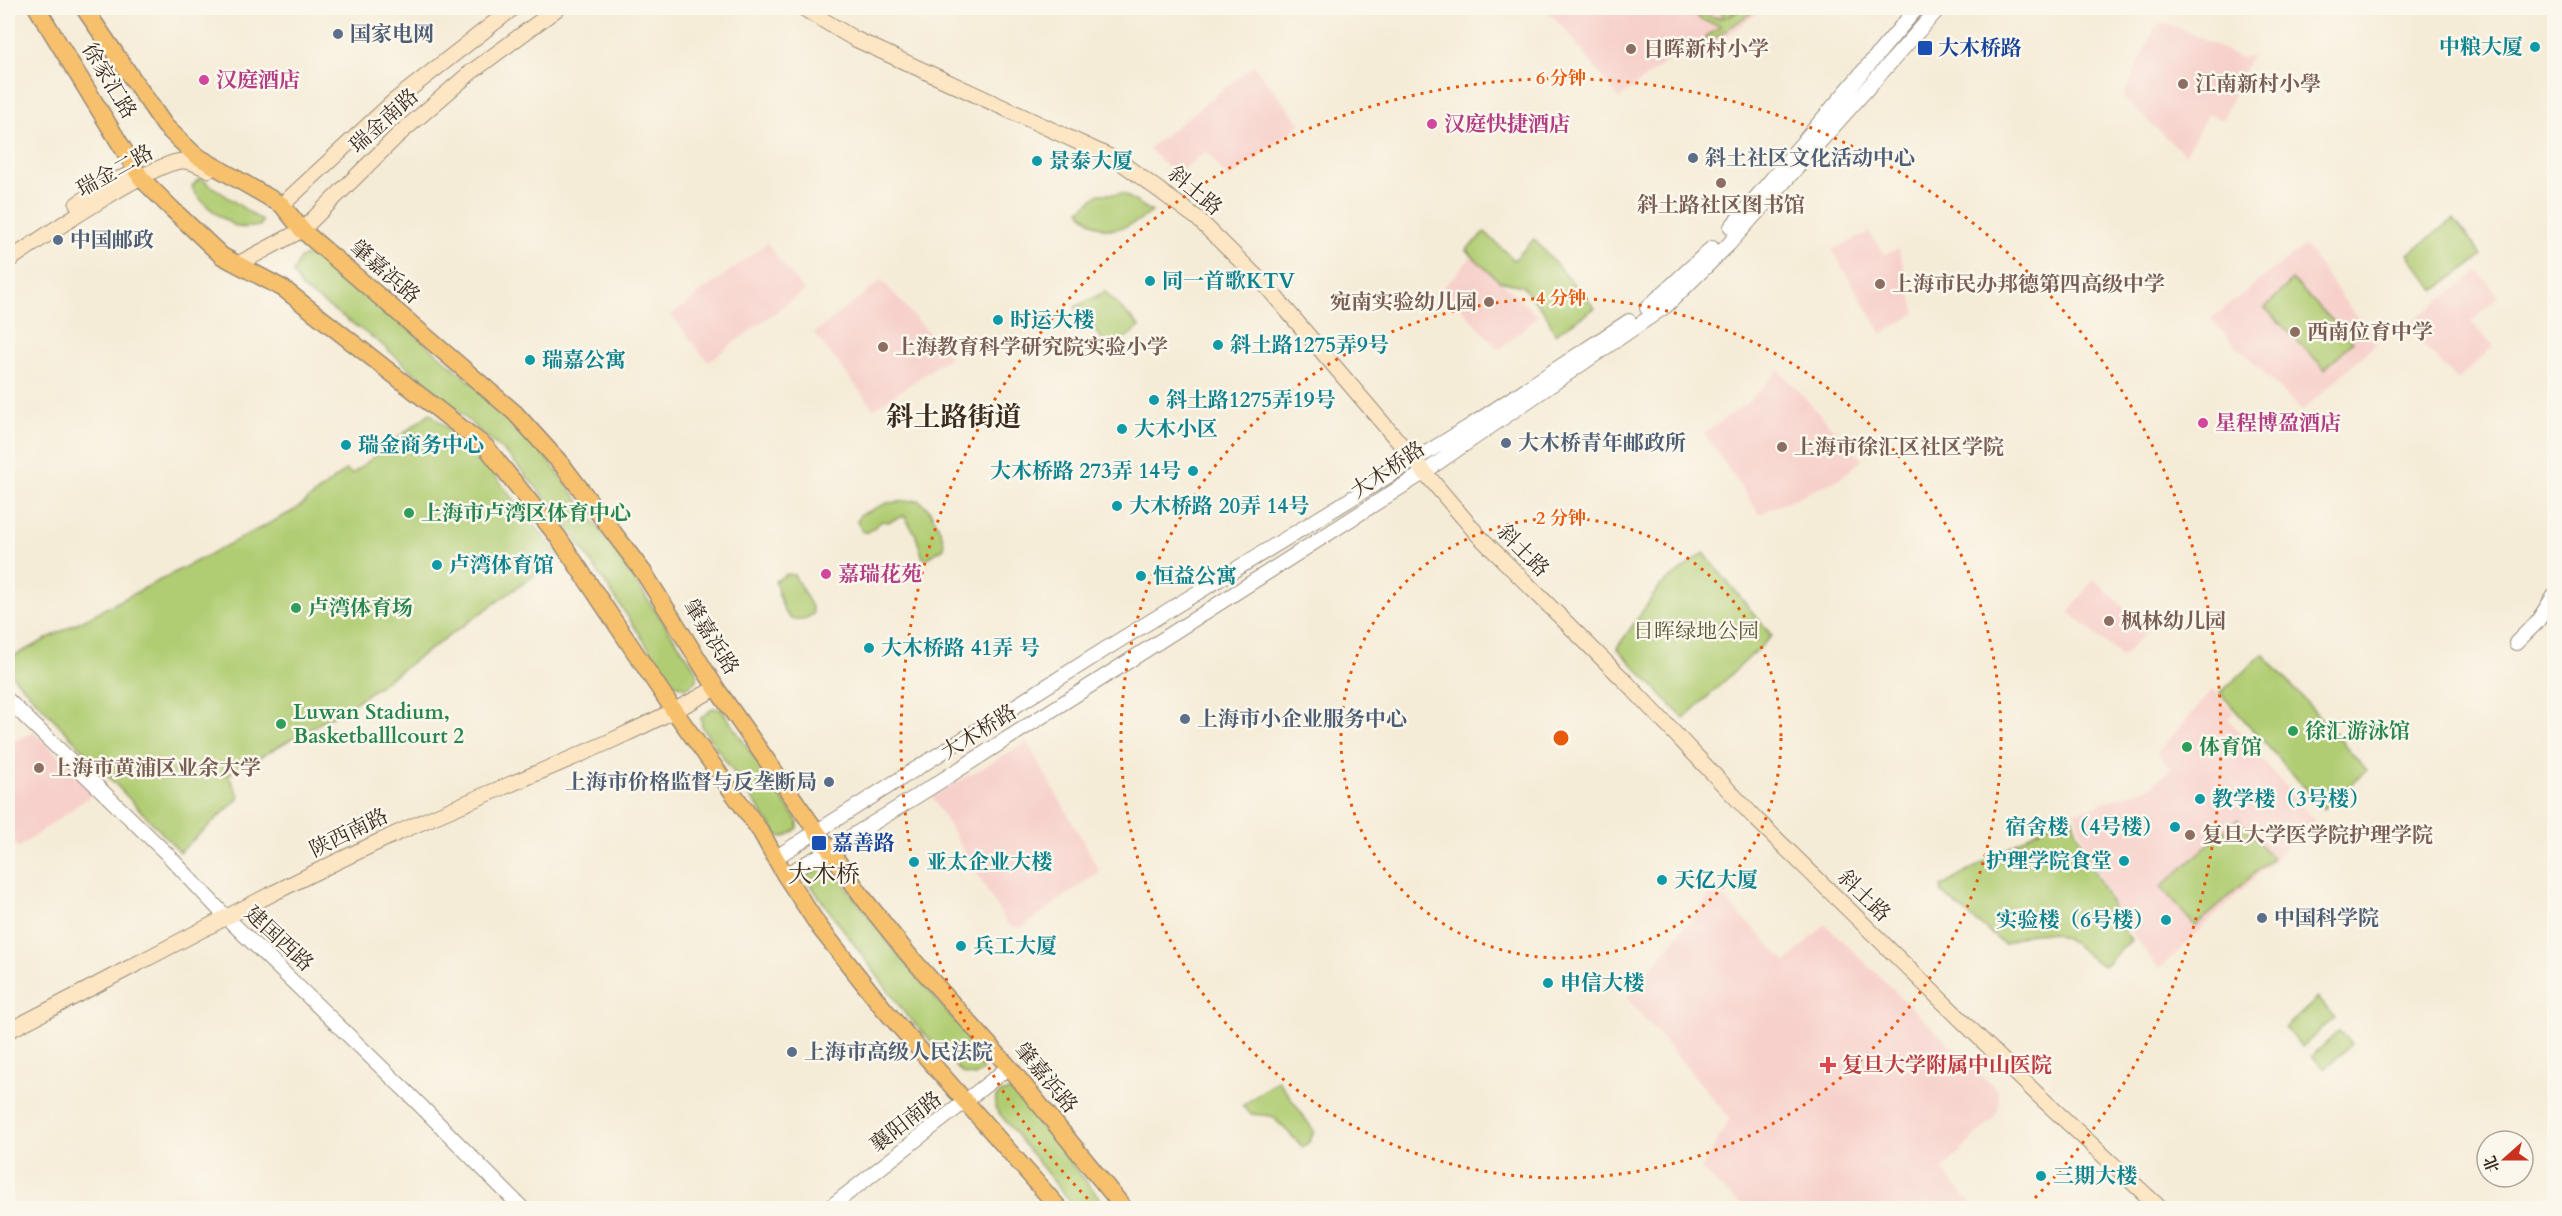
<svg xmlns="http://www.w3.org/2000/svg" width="2562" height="1216" viewBox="0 0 2562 1216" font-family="Cardo,'Noto Serif SC',serif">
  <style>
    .built { fill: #f7d0cb }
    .green { fill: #b1cd73; stroke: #767c48; stroke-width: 1.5 }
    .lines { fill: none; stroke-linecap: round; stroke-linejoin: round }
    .tertiary-casing { stroke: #988b7a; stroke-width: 16 }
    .secondary-casing { stroke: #988b7a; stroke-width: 17 }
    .primary-casing { stroke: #988b7a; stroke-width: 19 }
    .tertiary { stroke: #fff; stroke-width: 14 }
    .secondary { stroke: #fce6c4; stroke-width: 15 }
    .primary { stroke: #f7c06c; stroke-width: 16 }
    .ring { fill: none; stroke: #e8590c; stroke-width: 3; stroke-dasharray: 3 6 }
    .service-dot { fill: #5c6f8a; stroke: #fbf7ec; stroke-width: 2 }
    .culture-dot { fill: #0f9aa8; stroke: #fbf7ec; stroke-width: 2 }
    .transit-dot { fill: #1a4fb4; stroke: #fbf7ec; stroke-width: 2 }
    .education-dot { fill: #8d6e63; stroke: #fbf7ec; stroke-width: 2 }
    .hotel-dot { fill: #d1479c; stroke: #fbf7ec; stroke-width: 2 }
    .leisure-dot { fill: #2e9e5b; stroke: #fbf7ec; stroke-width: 2 }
    .health-dot { fill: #e0444e; stroke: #fbf7ec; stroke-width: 2 }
    .labels { text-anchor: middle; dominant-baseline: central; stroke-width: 5; stroke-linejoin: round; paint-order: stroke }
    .service-label { font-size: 21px; font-weight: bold; fill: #4e5e75; stroke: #fbf7ec; text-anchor: start }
    .culture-label { font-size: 21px; font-weight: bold; fill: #0d838f; stroke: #fbf7ec; text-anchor: start }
    .transit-label { font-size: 21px; font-weight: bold; fill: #164399; stroke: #fbf7ec; text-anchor: start }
    .education-label { font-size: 21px; font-weight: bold; fill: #785e54; stroke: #fbf7ec; text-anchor: start }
    .hotel-label { font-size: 21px; font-weight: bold; fill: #b23c85; stroke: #fbf7ec; text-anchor: start }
    .street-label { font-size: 21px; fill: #3b2a1e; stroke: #fbf7ec }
    .leisure-label { font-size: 21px; font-weight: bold; fill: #27864d; stroke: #fbf7ec; text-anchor: start }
    .park-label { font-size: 21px; fill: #585333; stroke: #fbf7ec }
    .health-label { font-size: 21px; font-weight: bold; fill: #be3a42; stroke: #fbf7ec; text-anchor: start }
    .quarter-label { font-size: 24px; fill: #3b2a1e; stroke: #fbf7ec }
    .district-label { font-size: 27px; font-weight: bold; fill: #3b2a1e; stroke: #fbf7ec }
    .centre { fill: #e8590c; stroke: #fbf7ec; stroke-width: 3 }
    .ring-label { font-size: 18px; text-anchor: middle; font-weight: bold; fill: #e8590c; stroke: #fbf7ec; stroke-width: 5; stroke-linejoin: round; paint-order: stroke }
  </style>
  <rect width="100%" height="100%" fill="#fbf7ec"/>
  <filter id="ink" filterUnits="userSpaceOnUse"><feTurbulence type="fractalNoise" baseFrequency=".0167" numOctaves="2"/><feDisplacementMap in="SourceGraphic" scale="12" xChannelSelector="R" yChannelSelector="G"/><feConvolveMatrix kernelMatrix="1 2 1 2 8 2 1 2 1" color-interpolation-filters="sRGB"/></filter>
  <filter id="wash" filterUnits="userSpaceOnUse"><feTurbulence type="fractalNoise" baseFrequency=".008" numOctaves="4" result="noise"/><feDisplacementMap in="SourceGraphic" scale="24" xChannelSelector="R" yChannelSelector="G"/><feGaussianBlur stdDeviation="1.35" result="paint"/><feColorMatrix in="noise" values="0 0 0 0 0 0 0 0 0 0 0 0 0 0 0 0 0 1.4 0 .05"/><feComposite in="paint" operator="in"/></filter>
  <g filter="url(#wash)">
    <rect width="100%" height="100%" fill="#f5ecd7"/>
    <path class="built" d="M1544 8H1765L1698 58 1688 44 1619 99 1566 30Z
      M2162 23 2170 24 2242 58 2251 55 2223 120 2208 114 2185 155 2123 97 2154 29Z
      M1254 65 1301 124 1229 179 1206 151 1175 176 1149 148Z
      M1869 232 1885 254 1899 249 1916 313 1882 334 1832 250Z
      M767 243 804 291 708 362 671 315Z
      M2305 245 2376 344 2302 411 2210 319Z
      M1472 256 1538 316 1499 350 1443 288Z
      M2478 271 2499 296 2471 322 2494 346 2458 380 2405 327Z
      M882 280 950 357 874 409 814 333Z
      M1779 370 1862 460 1839 479 1759 514 1704 433 1746 404Z
      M2094 579 2148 630 2122 657 2069 612Z
      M2213 689 2234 713 2228 719 2315 821 2159 969 2118 914 2086 850 2075 812 2150 787 2171 768 2157 753Z
      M34 732 96 792 18 848 8 836V744Z
      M1027 742 1100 871 1023 927H1013L1007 924 932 797Z
      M1715 889 1786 962 1825 924 1998 1091 2000 1104 1994 1118 1942 1170 1975 1208H1744L1701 1170 1730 1118 1627 998Z"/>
    <path class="green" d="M1690 8H1699C1706 16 1715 19 1725 17L1718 8H1740L1728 17 1744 8H1758L1708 43 1705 38 1721 26 1701 20Z
      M200 178 262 221 260 226C253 227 242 229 236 226 224 221 194 198 192 186Z
      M1099 194H1124L1152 212C1126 230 1102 240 1080 210Z
      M2454 219 2482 256 2435 290 2408 254Z
      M1485 232 1514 260 1534 239 1595 308 1555 334 1546 314 1522 286 1499 281 1466 250Z
      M305 256H316L398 320 520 424 586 510 697 671 696 681 686 688 672 683 559 514 510 457 380 343 302 288 293 273 300 258Z
      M2292 280 2353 341 2325 369 2265 308Z
      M1105 292 1140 327 1110 349 1075 307Z
      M430 413 479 456 560 557 353 704 228 775 240 797 180 852 8 671V659L295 510 346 470 352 474Z
      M918 500C930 506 945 534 944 548L926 559 923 558 915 533 904 516 888 522 882 521 868 532H863L857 522 860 515 887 503Z
      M1704 553 1772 636 1684 719 1617 648 1660 586Z
      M787 574 794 575 812 607 813 614 805 619H791L784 611 775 581Z
      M2263 654 2367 770 2324 809 2220 693Z
      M713 708 722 710 798 822V828L785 837 778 836 702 727 701 718Z
      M2072 817 2083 849 2112 906 2114 918 2131 940 2104 966C2089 959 2082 949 2070 941 2046 926 2026 933 2004 944L1942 893 1941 887 2059 818Z
      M2238 819 2272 858 2195 926 2161 887Z
      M828 862 892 948 981 1051 983 1060 982 1071 975 1076 963 1074 907 1016 806 879 808 871Z
      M2318 998 2335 1017 2302 1047 2285 1028Z
      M2339 1031 2351 1044 2325 1069 2312 1056Z
      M1278 1080 1314 1131 1310 1141 1303 1147 1272 1116 1251 1114 1242 1106Z
      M1012 1091 1108 1208H1075L995 1108 996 1097 1002 1092Z"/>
  </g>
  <g filter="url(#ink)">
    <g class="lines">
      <defs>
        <path id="tertiary" d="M1731 227 1917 8
          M1647 308 1712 248
          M2516 643 2537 622 2554 596
          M8 700 167 854 227 918 409 1094 522 1208
          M775 858 1115 643 1470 426 1629 321
          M785 875 828 851 933 786 1423 473 1666 306 1729 244 1939 8
          M829 1208 1009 1067"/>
        <path id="secondary" d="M803 8 853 38 1119 161 1197 218 1267 287 1478 535 1626 682 1755 818 2037 1094 2160 1208
          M271 200 282 205 393 102 513 8
          M77 204 110 182 135 173
          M8 261C37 241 154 161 183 161 192 161 201 166 209 170
          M238 264 302 230 397 136 470 73 558 8
          M8 1031C135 966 261 896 391 836 499 786 612 747 716 688"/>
        <path id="primary" d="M37 8 141 178 172 209 222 256 284 289 486 447 558 537 675 712 761 832 785 875 820 928 884 1009 1059 1208
          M84 8 165 126 195 155 282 205 302 230 515 413 563 466 644 573 716 688 864 899 907 953 1009 1067 1124 1208
          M2553 8 2554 9"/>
      </defs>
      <use href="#tertiary" class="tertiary-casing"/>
      <use href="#secondary" class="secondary-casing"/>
      <use href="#primary" class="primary-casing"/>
      <use href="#tertiary" class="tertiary"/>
      <use href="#secondary" class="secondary"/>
      <use href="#primary" class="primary"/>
    </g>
  </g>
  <g class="ring">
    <circle cx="1561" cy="738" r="220"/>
    <circle cx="1561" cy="738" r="440"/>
    <path d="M1094 1205A660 660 0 1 1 2028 1205"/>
  </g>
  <g class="service-dot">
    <circle cx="338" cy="34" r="6"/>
    <circle cx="1693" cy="158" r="6"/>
    <circle cx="58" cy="240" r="6"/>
    <circle cx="1506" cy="443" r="6"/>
    <circle cx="1185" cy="719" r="6"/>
    <circle cx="829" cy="782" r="6"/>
    <circle cx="2262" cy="918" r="6"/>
    <circle cx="792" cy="1052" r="6"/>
  </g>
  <g class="culture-dot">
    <circle cx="2535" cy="47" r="6"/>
    <circle cx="1037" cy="161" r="6"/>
    <circle cx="1150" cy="281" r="6"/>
    <circle cx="998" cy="320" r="6"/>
    <circle cx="1218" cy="345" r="6"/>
    <circle cx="530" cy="360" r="6"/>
    <circle cx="1154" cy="400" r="6"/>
    <circle cx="1122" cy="429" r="6"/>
    <circle cx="346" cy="445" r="6"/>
    <circle cx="1193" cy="471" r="6"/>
    <circle cx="1117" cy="506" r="6"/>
    <circle cx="437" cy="565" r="6"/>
    <circle cx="1141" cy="576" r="6"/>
    <circle cx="869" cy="648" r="6"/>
    <circle cx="2200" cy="799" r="6"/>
    <circle cx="2175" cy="827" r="6"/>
    <circle cx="2124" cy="861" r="6"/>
    <circle cx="914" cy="862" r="6"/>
    <circle cx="1662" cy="880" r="6"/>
    <circle cx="2166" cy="920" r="6"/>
    <circle cx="961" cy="946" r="6"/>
    <circle cx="1548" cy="983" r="6"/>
    <circle cx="2041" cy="1176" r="6"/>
  </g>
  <g class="transit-dot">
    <rect x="1917" y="40" width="16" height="16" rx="3"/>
    <rect x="811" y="835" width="16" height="16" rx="3"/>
  </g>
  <g class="education-dot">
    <circle cx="1631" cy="49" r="6"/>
    <circle cx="2183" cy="84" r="6"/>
    <circle cx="1721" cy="183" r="6"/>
    <circle cx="1880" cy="284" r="6"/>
    <circle cx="1489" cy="302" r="6"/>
    <circle cx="2295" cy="332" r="6"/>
    <circle cx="883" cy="347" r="6"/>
    <circle cx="1782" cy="447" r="6"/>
    <circle cx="2109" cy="621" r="6"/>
    <circle cx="39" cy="768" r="6"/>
    <circle cx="2190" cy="835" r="6"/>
  </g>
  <g class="hotel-dot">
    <circle cx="204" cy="80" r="6"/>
    <circle cx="1432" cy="124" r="6"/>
    <circle cx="2203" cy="423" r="6"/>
    <circle cx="826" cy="574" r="6"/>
  </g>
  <g class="leisure-dot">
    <circle cx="409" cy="513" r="6"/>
    <circle cx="296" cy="608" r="6"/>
    <circle cx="281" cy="724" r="6"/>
    <circle cx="2293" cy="731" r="6"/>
    <circle cx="2187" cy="747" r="6"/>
  </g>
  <path class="health-dot" d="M1825 1056h6v6h6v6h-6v6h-6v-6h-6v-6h6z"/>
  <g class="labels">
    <g class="service-label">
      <text x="350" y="34">国家电网</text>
      <text x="1705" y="158">斜土社区文化活动中心</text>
      <text x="70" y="240">中国邮政</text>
      <text x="1518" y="443">大木桥青年邮政所</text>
      <text x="1197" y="719">上海市小企业服务中心</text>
      <text x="817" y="782" text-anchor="end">上海市价格监督与反垄断局</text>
      <text x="2274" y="918">中国科学院</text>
      <text x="804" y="1052">上海市高级人民法院</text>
    </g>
    <g class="culture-label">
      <text x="2523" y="47" text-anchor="end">中粮大厦</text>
      <text x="1049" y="161">景泰大厦</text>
      <text x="1162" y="281">同一首歌KTV</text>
      <text x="1010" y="320">时运大楼</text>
      <text x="1230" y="345">斜土路1275弄9号</text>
      <text x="542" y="360">瑞嘉公寓</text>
      <text x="1166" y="400">斜土路1275弄19号</text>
      <text x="1134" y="429">大木小区</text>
      <text x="358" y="445">瑞金商务中心</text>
      <text x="1181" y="471" text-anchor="end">大木桥路 273弄 14号</text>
      <text x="1129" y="506">大木桥路 20弄 14号</text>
      <text x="449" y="565">卢湾体育馆</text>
      <text x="1153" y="576">恒益公寓</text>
      <text x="881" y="648">大木桥路 41弄 号</text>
      <text x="2212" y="799">教学楼（3号楼）</text>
      <text x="2163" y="827" text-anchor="end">宿舍楼（4号楼）</text>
      <text x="2112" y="861" text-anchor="end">护理学院食堂</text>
      <text x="926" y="862">亚太企业大楼</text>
      <text x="1674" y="880">天亿大厦</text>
      <text x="2154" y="920" text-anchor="end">实验楼（6号楼）</text>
      <text x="973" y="946">兵工大厦</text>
      <text x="1560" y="983">申信大楼</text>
      <text x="2053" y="1176">三期大楼</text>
    </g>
    <g class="transit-label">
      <text x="1938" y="48">大木桥路</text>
      <text x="832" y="843">嘉善路</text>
    </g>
    <g class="education-label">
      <text x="1643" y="49">日晖新村小学</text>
      <text x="2195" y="84">江南新村小學</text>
      <text x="1721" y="205" text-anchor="middle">斜土路社区图书馆</text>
      <text x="1892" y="284">上海市民办邦德第四高级中学</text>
      <text x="1477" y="302" text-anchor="end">宛南实验幼儿园</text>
      <text x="2307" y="332">西南位育中学</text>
      <text x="895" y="347">上海教育科学研究院实验小学</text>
      <text x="1794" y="447">上海市徐汇区社区学院</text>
      <text x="2121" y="621">枫林幼儿园</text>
      <text x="51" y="768">上海市黄浦区业余大学</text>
      <text x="2202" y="835">复旦大学医学院护理学院</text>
    </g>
    <g class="hotel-label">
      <text x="216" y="80">汉庭酒店</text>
      <text x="1444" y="124">汉庭快捷酒店</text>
      <text x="2215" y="423">星程博盈酒店</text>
      <text x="838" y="574">嘉瑞花苑</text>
    </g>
    <g class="street-label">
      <text transform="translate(109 81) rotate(59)">徐家汇路</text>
      <text transform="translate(384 121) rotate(-42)">瑞金南路</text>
      <text transform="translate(115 171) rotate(-29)">瑞金二路</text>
      <text transform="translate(1195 191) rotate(40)">斜土路</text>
      <text transform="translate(385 272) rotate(41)">肇嘉浜路</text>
      <text transform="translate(1388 470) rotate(-34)">大木桥路</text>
      <text transform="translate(1523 551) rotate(45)">斜土路</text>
      <text transform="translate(711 637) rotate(58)">肇嘉浜路</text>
      <text transform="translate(979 732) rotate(-32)">大木桥路</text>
      <text transform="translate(349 833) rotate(-26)">陕西南路</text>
      <text transform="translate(1864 896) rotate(44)">斜土路</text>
      <text transform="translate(279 939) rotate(43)">建国西路</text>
      <text transform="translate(1046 1078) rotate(50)">肇嘉浜路</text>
      <text transform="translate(906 1122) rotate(-38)">襄阳南路</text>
    </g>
    <g class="leisure-label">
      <text x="421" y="513">上海市卢湾区体育中心</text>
      <text x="308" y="608">卢湾体育场</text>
      <text x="293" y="712">Luwan Stadium,<tspan x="293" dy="24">Basketballlcourt 2</tspan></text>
      <text x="2305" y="731">徐汇游泳馆</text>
      <text x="2199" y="747">体育馆</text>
    </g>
    <g class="park-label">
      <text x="1696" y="631">日晖绿地公园</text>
    </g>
    <g class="health-label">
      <text x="1842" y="1065">复旦大学附属中山医院</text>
    </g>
    <g class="quarter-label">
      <text x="824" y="874">大木桥</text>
    </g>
    <g class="district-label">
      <text x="954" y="417">斜土路街道</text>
    </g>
  </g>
  <circle cx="1561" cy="738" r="9" class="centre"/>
  <g class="ring-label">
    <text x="1561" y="84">6 分钟</text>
    <text x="1561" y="304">4 分钟</text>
    <text x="1561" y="524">2 分钟</text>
  </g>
  <rect width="2562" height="1216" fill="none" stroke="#fbf7ec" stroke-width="30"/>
  <g transform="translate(2505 1159) rotate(249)"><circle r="28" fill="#fbf7ec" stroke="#aea59a" stroke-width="1.5"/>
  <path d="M0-4.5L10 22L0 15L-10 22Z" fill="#c8321e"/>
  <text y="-9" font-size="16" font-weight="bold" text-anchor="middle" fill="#3b2a1e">北</text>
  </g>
</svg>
